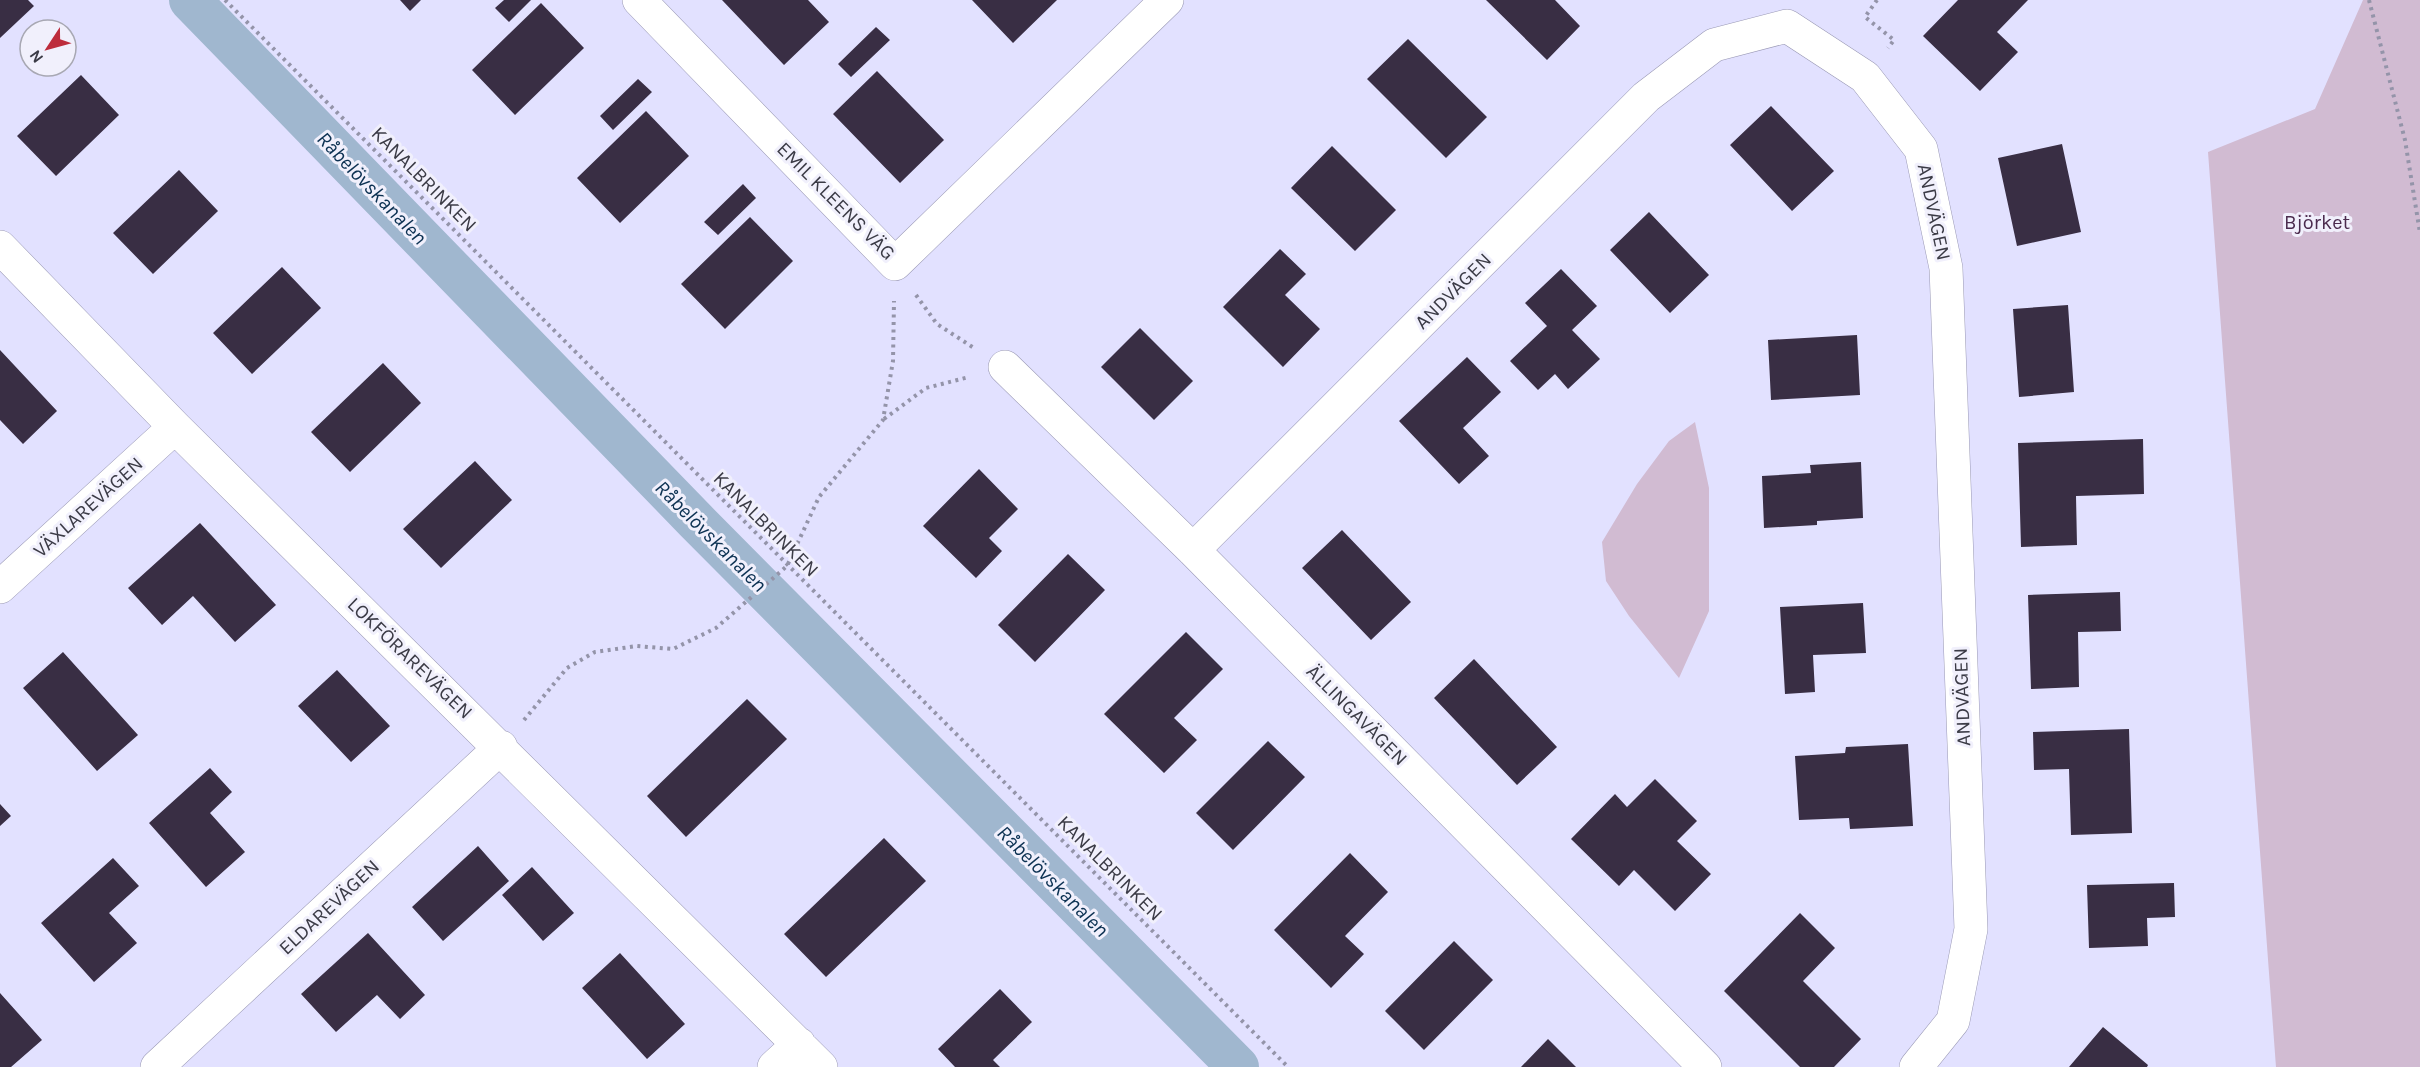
<svg xmlns="http://www.w3.org/2000/svg" width="2420" height="1067" viewBox="0 0 2420 1067" font-family="Karla,sans-serif">
  <style>
    .green { fill: #d1bbd2 }
    .lines { fill: none; stroke-linecap: round; stroke-linejoin: round }
    .canal { stroke: #a0b7cf; stroke-width: 42 }
    .building { fill: #392e44 }
    .street-casing { stroke: #9a99b5; stroke-width: 34 }
    .path { stroke: #9494a9; stroke-width: 4; stroke-dasharray: 3 4.5; stroke-linecap: butt }
    .street { stroke: #fff; stroke-width: 33 }
    .labels { text-anchor: middle; dominant-baseline: central; stroke-width: 6; stroke-linejoin: round; paint-order: stroke }
    .street-label { font-size: 20px; fill: #3b3b46; stroke: #f1f0fc }
    .park-label { font-size: 20px; fill: #4b2b4e; stroke: #f1f0fc }
    .water-label { font-size: 21px; font-style: italic; fill: #0c3152; stroke: #f1f0fc }
  </style>
  <rect width="100%" height="100%" fill="#e2e1ff"/>
  <path class="green" d="M2363 0H2420V1067H2276L2208 152 2315 109Z
    M1695 422 1709 488V611L1679 678 1629 616 1606 581 1602 542 1637 484 1669 441Z"/>
  <g class="lines">
    <path class="canal" d="M190 0 696 521 1238 1067"/>
  </g>
  <path class="building" d="M0 0H28L34 6 0 38Z
    M400 0H421L410 11Z
    M504 0H531L509 22 495 8Z
    M722 0H808L829 22 784 65Z
    M972 0H1057L1013 43Z
    M1486 0H1555L1580 26 1547 60Z
    M1958 0H2028L1997 32 2018 52 1980 91 1923 36Z
    M541 3 584 48 515 115 472 70Z
    M876 27 890 40 851 77 838 64Z
    M1408 39 1487 117 1446 158 1367 79Z
    M877 71 944 140 900 183 833 114Z
    M81 75 119 115 56 176 17 136Z
    M638 79 652 92 613 130 600 116Z
    M1771 106 1834 171 1792 211 1730 145Z
    M646 111 689 156 620 223 577 178Z
    M2062 144 2081 232 2017 246 1998 158Z
    M1332 146 1396 210 1355 251 1291 188Z
    M179 170 218 211 153 274 113 233Z
    M743 184 756 198 718 235 704 222Z
    M1649 212 1709 275 1670 313 1610 250Z
    M750 217 793 261 725 329 681 284Z
    M1280 249 1306 274 1285 295 1320 329 1283 367 1223 307Z
    M282 267 321 308 252 374 213 333Z
    M1561 269 1597 306 1572 330 1600 359 1568 389 1555 374 1538 390 1510 361 1547 326 1525 303Z
    M2068 305 2074 392 2019 397 2013 309Z
    M1140 328 1193 381 1154 420 1101 367Z
    M1857 335 1860 395 1771 400 1768 340Z
    M0 350 57 411 23 444 0 420Z
    M1467 357 1501 392 1463 428 1489 456 1459 484 1399 421Z
    M383 363 421 403 350 472 311 432Z
    M2143 439 2144 494 2076 496 2077 545 2021 547 2018 443Z
    M475 461 512 500 441 568 403 529Z
    M1861 462 1863 518 1817 521V525L1764 528 1762 476 1811 473 1810 465Z
    M979 469 1018 509 989 538 1002 551 976 578 923 526Z
    M200 523 276 605 235 642 193 596 162 625 128 588Z
    M1342 530 1411 602 1371 640 1302 568Z
    M1068 554 1105 590 1035 662 998 625Z
    M2120 592 2121 631 2078 632 2079 687 2031 689 2028 595Z
    M1863 603 1866 653 1813 655 1815 692 1785 694 1780 607Z
    M1186 632 1223 669 1174 718 1197 740 1164 773 1104 714Z
    M63 652 138 735 97 771 23 688Z
    M1474 659 1557 747 1517 785 1434 698Z
    M337 670 390 726 351 762 298 706Z
    M747 699 787 739 686 837 647 796Z
    M2129 729 2132 833 2071 835 2069 769 2034 770 2033 732Z
    M1268 741 1305 777 1233 850 1196 813Z
    M1908 744 1913 826 1850 829 1849 818 1799 820 1795 756 1845 753 1846 747Z
    M210 768 232 792 210 813 245 852 206 887 149 823Z
    M1655 779 1697 821 1677 841 1711 874 1675 911 1634 870 1619 886 1571 839 1615 794 1627 807Z
    M0 804 11 816 0 826Z
    M884 838 926 881 826 977 784 934Z
    M478 846 509 881 443 941 412 907Z
    M1350 853 1388 892 1345 936 1364 954 1331 988 1274 930Z
    M113 858 139 886 109 913 137 943 94 982 41 923Z
    M532 867 574 913 543 941 502 895Z
    M2174 883 2175 917 2147 918 2148 946 2089 948 2087 885Z
    M1800 913 1835 948 1803 981 1861 1039 1834 1067H1800L1724 991Z
    M368 933 425 995 400 1019 377 995 336 1032 301 994Z
    M1454 941 1493 980 1424 1050 1385 1011Z
    M620 953 685 1024 647 1059 582 988Z
    M1000 989 1032 1022 993 1060 1000 1067H955L938 1049Z
    M0 993 42 1040 11 1067H0Z
    M2103 1027 2148 1065 2147 1067H2069Z
    M1548 1039 1576 1067H1521Z"/>
  <g class="lines">
    <defs>
      <path id="street" d="M639 0 895 264 1167 0
        M0 247 175 427 821 1067
        M1005 367 1193 550 1705 1067
        M1193 550 1646 97 1714 45 1787 26 1865 77 1921 149 1946 268 1971 929 1953 1021 1916 1067
        M0 587 175 427
        M157 1067 501 747
        M774 1067 799 1044"/>
    </defs>
    <use href="#street" class="street-casing"/>
    <path class="path" d="M225 0 1288 1067
      M1877 0 1865 17 1894 40 1888 48
      M2369 0 2405 140 2420 233
      M916 295 937 324 974 348
      M884 419 926 388 969 377
      M524 720 567 668 595 652 637 646 673 649 716 628 787 566 819 497 883 420 893 361 894 301"/>
    <use href="#street" class="street"/>
  </g>
  <g class="labels">
    <g class="street-label">
      <text transform="translate(424 179) rotate(45)">KANALBRINKEN</text>
      <text transform="translate(836 201) rotate(45)">EMIL KLEENS VÄG</text>
      <text transform="translate(1934 212) rotate(78)">ANDVÄGEN</text>
      <text transform="translate(1453 291) rotate(-45)">ANDVÄGEN</text>
      <text transform="translate(88 507) rotate(-42)">VÄXLAREVÄGEN</text>
      <text transform="translate(766 524) rotate(45)">KANALBRINKEN</text>
      <text transform="translate(410 658) rotate(44)">LOKFÖRAREVÄGEN</text>
      <text transform="translate(1962 697) rotate(-92)">ANDVÄGEN</text>
      <text transform="translate(1357 715) rotate(45)">ÄLLINGAVÄGEN</text>
      <text transform="translate(1110 868) rotate(45)">KANALBRINKEN</text>
      <text transform="translate(329 907) rotate(-43)">ELDAREVÄGEN</text>
    </g>
    <g class="park-label">
      <text x="2317" y="222">Björket</text>
    </g>
    <g class="water-label">
      <text transform="translate(372 188) rotate(46)">Råbelövskanalen</text>
      <text transform="translate(711 536) rotate(45)">Råbelövskanalen</text>
      <text transform="translate(1053 881) rotate(45)">Råbelövskanalen</text>
    </g>
  </g>
  <g transform="translate(48 48) rotate(234)"><circle r="28" fill="#f1f0fc" stroke="#a8a8b3" stroke-width="1.5"/>
  <path d="M0-4.5L10 22L0 15L-10 22Z" fill="#bd2c3c"/>
  <text y="-9" font-size="16" font-weight="bold" text-anchor="middle" fill="#3b3b46">N</text>
  </g>
</svg>
